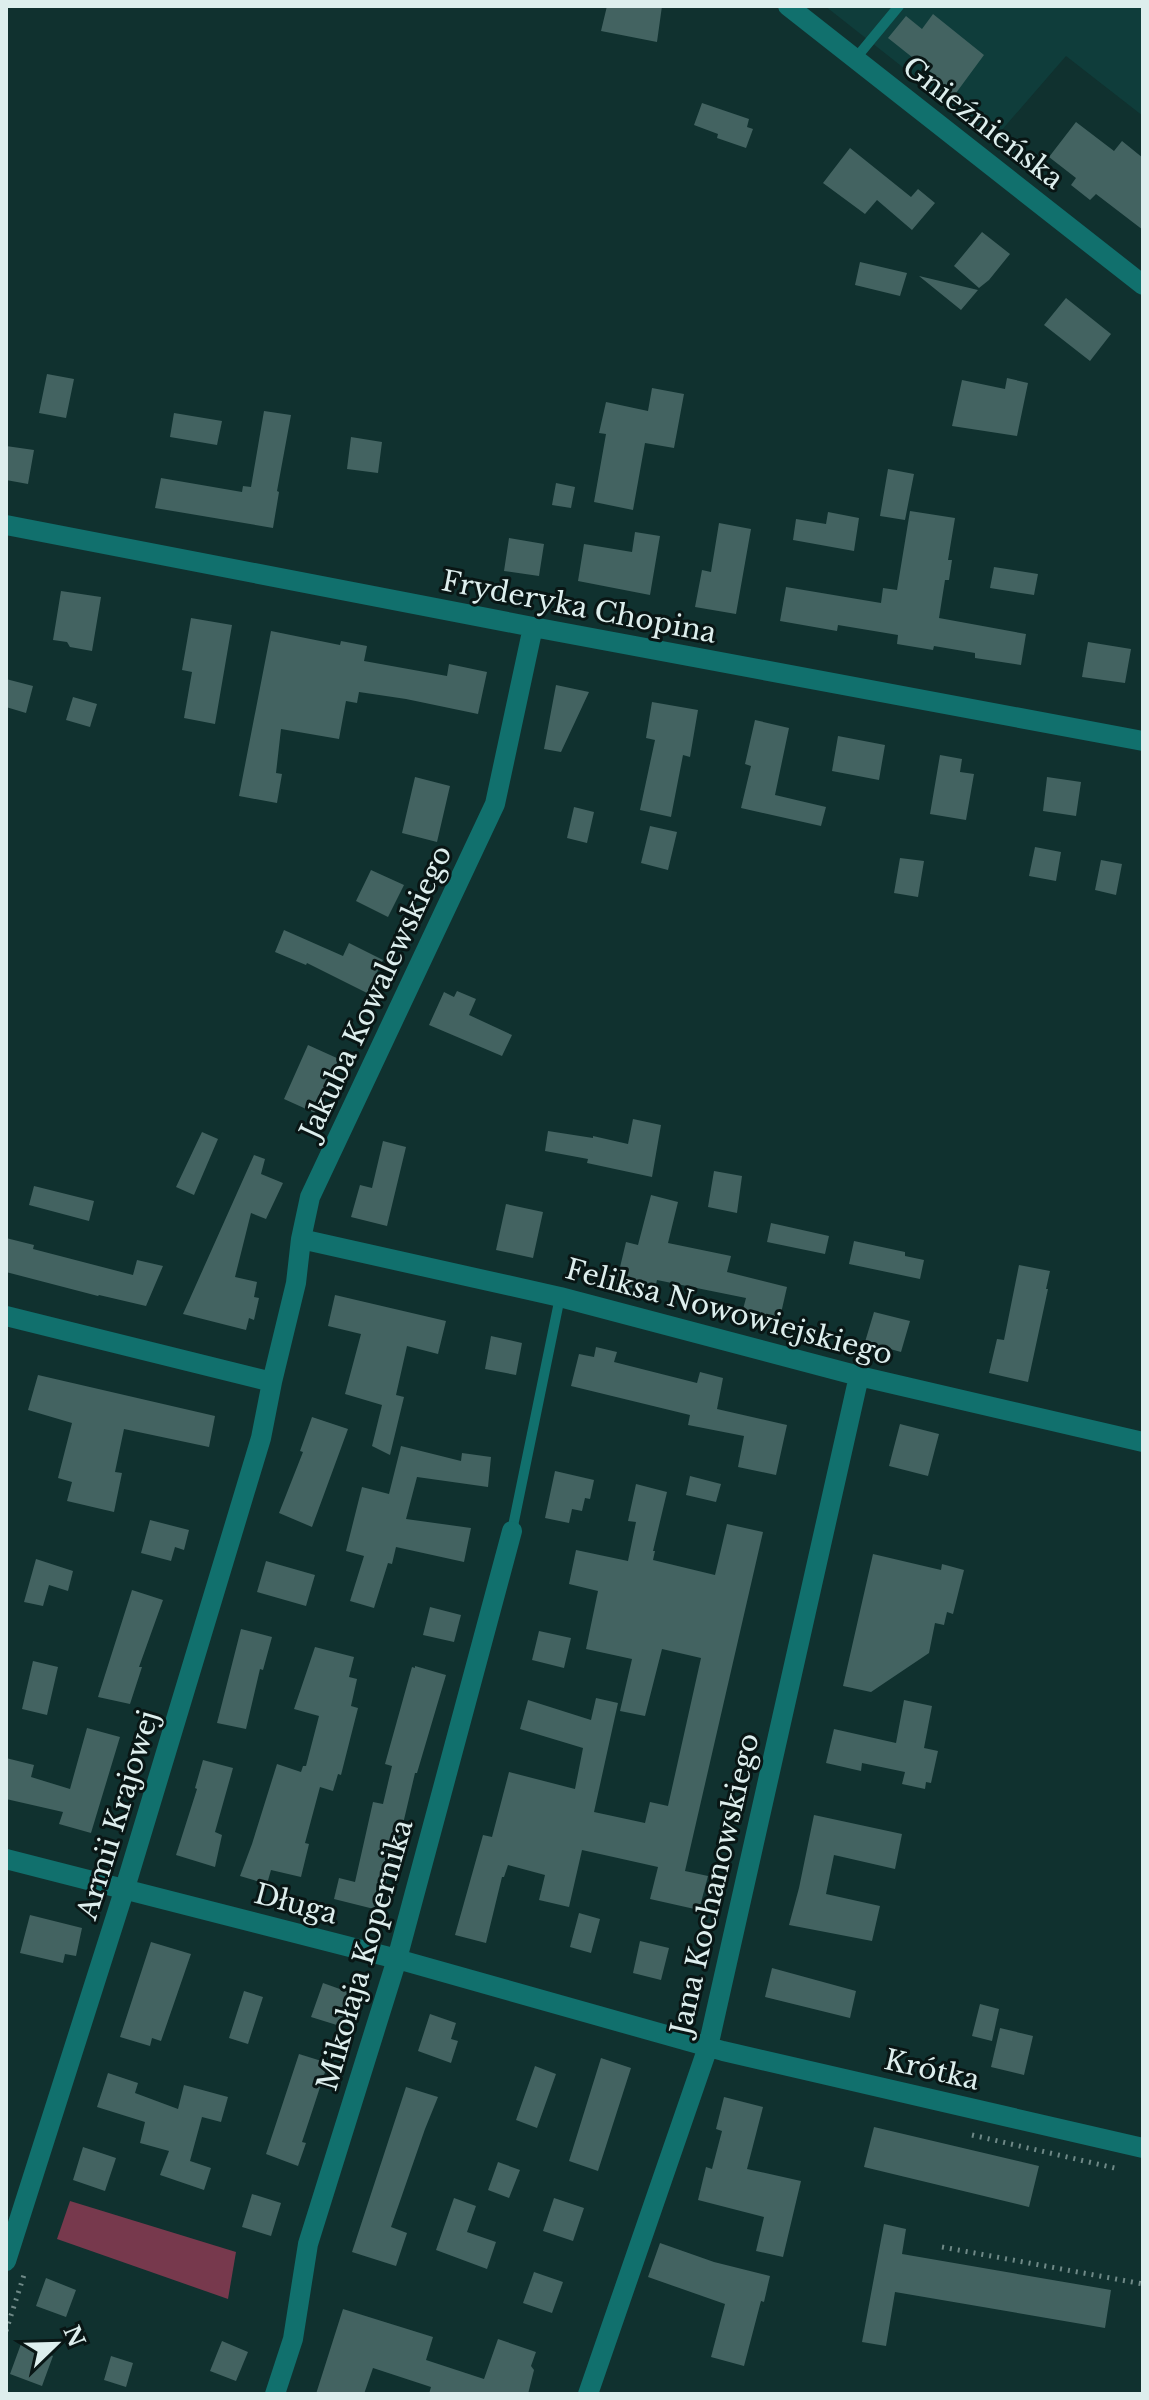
<svg xmlns="http://www.w3.org/2000/svg" width="1149" height="2400" viewBox="0 0 1149 2400" font-family="'Libre Baskerville',serif">
  <style>
    .built { fill: #0f3d3b }
    .green { fill: #77394d }
    .building { fill: #436361 }
    .lines { fill: none; stroke-linecap: round; stroke-linejoin: round }
    .path { stroke: #6f8987; stroke-width: 5; stroke-dasharray: 2 6; stroke-linecap: butt }
    .service { stroke: #11706d; stroke-width: 10 }
    .minor { stroke: #11706d; stroke-width: 20 }
    .labels { text-anchor: middle; dominant-baseline: central; stroke-width: 6; stroke-linejoin: round; paint-order: stroke }
    .street-label { font-size: 28px; fill: #ddeeed; stroke: #091615 }
  </style>
  <rect width="100%" height="100%" fill="#10312f"/>
  <path class="built" d="M825 6H1143V116L1066 56 994 139Z"/>
  <path class="green" d="M70 2201 236 2252 228 2299 57 2239Z"/>
  <path class="building" d="M607 6H662L657 42 601 31Z
    M933 14 984 55 956 93 949 97 942 96 937 90V77L888 38 906 16 922 29Z
    M702 103 749 119 747 127 753 129 746 148 717 138 718 134 694 125Z
    M1076 122 1114 151 1122 141 1143 158V230L1096 194 1090 200 1071 185 1076 178 1049 157Z
    M850 148 911 197 918 189 935 203 912 230 877 200 865 214 823 183Z
    M982 232 1010 254 989 280 979 288 954 266Z
    M860 262 907 273 900 296 855 285Z
    M919 276 978 290 961 310Z
    M1066 298 1111 334 1090 361 1044 325Z
    M47 374 74 379 66 418 39 413Z
    M1007 378 1028 383 1017 436 952 426 962 380 1005 389Z
    M652 388 684 394 674 448 645 443 633 510 594 502 606 434 599 433 606 402 648 411Z
    M264 411 291 415 277 491 279 492 273 528 155 508 161 478 242 492 243 486 251 487Z
    M174 413 222 421 217 445 170 437Z
    M351 437 382 442 378 473 347 469Z
    M6 446 34 450 28 484 6 480Z
    M888 469 914 474 905 520 880 516Z
    M556 483 575 487 571 508 552 505Z
    M910 511 955 518 948 560H952L949 580H945L939 618 1026 634 1021 665 975 658V653L934 646 933 650 897 644 898 635 838 625 837 631 780 621 786 587 881 603 883 588 897 590Z
    M828 512 859 518 854 551 793 540 796 519 826 524Z
    M719 523 751 529 736 614 695 607 702 570 711 572Z
    M635 532 660 536 650 595 578 581 584 544 632 552Z
    M509 538 544 544 539 576 504 571Z
    M994 567 1038 574 1034 595 990 588Z
    M61 591 101 597 92 651 70 647 67 642 53 640Z
    M191 618 232 625 215 724 184 718 192 672 182 670Z
    M271 631 340 645 341 641 367 646 364 661 447 676 449 664 487 672 478 714 406 699 359 692 357 703 346 701 339 739 281 729 276 773 282 774 277 803 239 796Z
    M1088 642 1131 649 1125 683 1082 677Z
    M6 679 33 686 26 713 6 707Z
    M556 685 589 692 561 752 544 749Z
    M73 697 97 704 90 727 66 720Z
    M652 702 698 710 690 757 683 755 671 817 640 810 655 740 646 738Z
    M755 720 789 728 775 795 826 807 821 826 741 808 751 766 745 764Z
    M838 736 885 745 879 780 832 771Z
    M940 755 962 759 960 772 974 774 966 820 930 814Z
    M415 777 450 786 437 842 402 833Z
    M1047 777 1081 782 1076 816 1043 811Z
    M574 807 594 812 587 843 567 838Z
    M650 826 677 832 668 870 641 863Z
    M1035 847 1061 852 1056 881 1029 876Z
    M900 858 924 861 918 897 894 893Z
    M1101 860 1122 864 1116 895 1095 890Z
    M371 870 404 885 388 917 356 901Z
    M284 930 343 956 349 943 383 960 367 993 307 963 306 965 275 952Z
    M457 991 476 999 469 1015 512 1035 502 1056 429 1025 444 992 454 997Z
    M308 1045 339 1059 315 1113 284 1099Z
    M633 1119 661 1125 652 1177 587 1163 588 1159 545 1151 548 1131 593 1138V1136L628 1144Z
    M202 1132 218 1139 194 1195 176 1187Z
    M383 1141 406 1147 387 1226 351 1217 360 1185 372 1188Z
    M254 1155 265 1159 261 1174 283 1183 266 1219 251 1213 235 1277 257 1282 254 1297 259 1298 254 1320 249 1318 246 1330 183 1314Z
    M714 1171 742 1176 737 1213 708 1207Z
    M34 1186 94 1201 89 1221 29 1205Z
    M651 1195 678 1202 668 1243 731 1256 727 1272 787 1287 779 1322 742 1313 746 1298 657 1280 654 1293 616 1284 626 1242 638 1245Z
    M506 1204 543 1212 533 1258 496 1250Z
    M771 1223 829 1236 825 1254 767 1242Z
    M6 1238 34 1245 33 1249 133 1275 137 1260 163 1266 146 1306 99 1295 98 1296 6 1272Z
    M854 1241 905 1252V1256L924 1260 920 1279 849 1264Z
    M1019 1265 1050 1271 1046 1289H1048L1028 1382 989 1373 997 1339 1004 1340Z
    M335 1295 446 1321 438 1354 407 1346 396 1395 404 1397 390 1455 372 1446 382 1405 345 1394 361 1334 328 1326Z
    M874 1312 910 1321 901 1352 865 1342Z
    M491 1336 522 1343 516 1375 485 1369Z
    M596 1347 617 1352 614 1362 697 1383 700 1372 723 1378 717 1409 787 1425 776 1475 738 1467 744 1436 688 1425 690 1415 571 1386 579 1354 594 1357Z
    M38 1375 215 1416 209 1447 124 1429 115 1472 122 1473 114 1512 67 1501 72 1482 58 1478 72 1423 28 1410Z
    M312 1417 348 1429 312 1527 279 1513 303 1452 300 1451Z
    M900 1424 939 1434 928 1476 889 1466Z
    M401 1446 461 1461 462 1453 491 1457 488 1487 417 1477 406 1519 471 1528 464 1562 396 1547 392 1564 388 1563 374 1608 350 1601 364 1556 346 1551 362 1487 389 1494Z
    M555 1471 594 1480 590 1499 585 1498 582 1511 572 1509 569 1523 545 1518Z
    M690 1476 721 1484 716 1502 686 1495Z
    M636 1484 667 1492 653 1551H655L653 1560 715 1575 727 1524 763 1532 685 1871 708 1876 699 1910 650 1899 658 1867 582 1850 569 1907 539 1900 545 1875 508 1865 504 1877H502L486 1943 455 1935 483 1835 492 1837 509 1772 575 1789 583 1748 520 1729 528 1700 591 1720 596 1698 618 1703 594 1812 645 1823 650 1802 668 1806 701 1658 662 1649 645 1716 620 1711 632 1659 586 1649 598 1591 569 1584 576 1550 628 1561 636 1522 628 1521Z
    M150 1520 189 1530 184 1550 175 1547 171 1561 141 1553Z
    M873 1554 941 1570 942 1564 964 1570 953 1614 947 1612 944 1625 935 1623 929 1653 871 1692 843 1686Z
    M36 1559 73 1571 68 1591 49 1585 43 1606 24 1602Z
    M266 1561 315 1575 306 1606 257 1592Z
    M132 1590 163 1600 139 1667H142L130 1704 98 1697Z
    M430 1607 461 1615 454 1642 423 1635Z
    M241 1629 272 1637 263 1670 260 1669 246 1729 217 1723Z
    M539 1631 571 1638 564 1668 532 1660Z
    M315 1647 354 1657 349 1677 357 1679 351 1706 358 1708 341 1775 338 1774 333 1791 320 1787 305 1843 309 1844 301 1877 271 1870 267 1884 240 1876 252 1844 277 1764 301 1772 303 1766H306L319 1716 294 1709Z
    M33 1661 58 1667 47 1715 22 1709Z
    M415 1666 446 1675 417 1773H415L399 1841 378 1910 334 1899 339 1878 355 1882 373 1802 383 1804 392 1766 385 1764 412 1667 415 1668Z
    M904 1700 932 1706 924 1748 938 1751 931 1783 926 1782 925 1789 902 1784 905 1772 862 1763 861 1771 826 1763 834 1729 896 1743Z
    M87 1728 120 1737 91 1833 59 1824 63 1812 6 1799V1758L34 1765 31 1777 70 1789Z
    M203 1760 233 1768 215 1832 222 1835 215 1867 176 1855 197 1789 195 1788Z
    M814 1815 902 1834 895 1869 834 1855 826 1894 880 1906 872 1941 789 1925 799 1888Z
    M579 1913 600 1919 591 1953 570 1947Z
    M30 1915 82 1928 76 1956 65 1954 63 1963 20 1953Z
    M640 1941 669 1948 661 1980 633 1973Z
    M151 1942 191 1954 161 2041 152 2038 150 2046 120 2037Z
    M772 1968 856 1991 850 2018 765 1997Z
    M323 1983 351 1993 340 2026 311 2017Z
    M244 1991 263 1997 248 2044 229 2038Z
    M980 2004 999 2009 992 2041 972 2036Z
    M430 2014 456 2023 451 2039 458 2041 451 2063 418 2051Z
    M1000 2028 1033 2036 1024 2075 991 2067Z
    M299 2054 328 2063 302 2142 306 2143 298 2166 266 2154Z
    M601 2058 631 2068 598 2171 569 2161Z
    M535 2066 556 2074 537 2128 516 2120Z
    M108 2073 138 2083 135 2093 178 2109 184 2085 228 2097 221 2122 202 2117 190 2161 211 2168 204 2190 160 2175 169 2151 140 2143 145 2122 97 2107Z
    M406 2087 438 2097 425 2129 391 2227 407 2233 396 2266 352 2252Z
    M724 2097 763 2107 747 2169 801 2181 783 2257 756 2251 764 2217 698 2200 706 2167 712 2169 722 2131 716 2129Z
    M874 2127 1039 2166 1029 2207 864 2167Z
    M83 2147 116 2158 105 2191 73 2180Z
    M498 2162 520 2170 509 2198 488 2190Z
    M252 2194 281 2203 271 2236 242 2227Z
    M454 2198 476 2206 467 2232 496 2242 487 2269 436 2250Z
    M554 2198 584 2208 573 2241 543 2231Z
    M884 2224 906 2229 902 2254 1111 2290 1105 2328 895 2292 886 2346 862 2342Z
    M660 2243 714 2262 770 2276 764 2302 761 2301 744 2366 711 2357 725 2304 648 2277Z
    M534 2272 563 2282 552 2313 523 2303Z
    M46 2278 76 2290 66 2317 36 2306Z
    M343 2309 433 2337 426 2360 484 2379 498 2339 536 2352 531 2366 534 2370 528 2394H429L431 2387 373 2368 364 2394H316Z
    M222 2341 248 2352 236 2381 210 2371Z
    M21 2344 53 2356 42 2386 10 2374Z
    M111 2356 133 2363 126 2387 104 2380Z"/>
  <g class="lines">
    <path class="path" d="M972 2135 1119 2169
      M942 2247 1143 2284
      M6 2331 24 2275"/>
    <path class="service" d="M856 58 899 6
      M512 1531 560 1297"/>
    <path class="minor" d="M788 6 1143 285
      M6 525 533 627 1143 741
      M301 1239 560 1297 859 1376 1143 1442
      M6 1316 272 1382
      M6 1859 397 1959 723 2051 1143 2148
      M6 2261 125 1888 261 1438 272 1382 296 1283 301 1239 310 1197 495 804 533 627
      M275 2394 293 2339 308 2244 397 1959 512 1531
      M588 2394 708 2047 859 1376"/>
  </g>
  <g class="labels">
    <g class="street-label">
      <text transform="translate(983 123) rotate(38)">Gnieźnieńska</text>
      <text transform="translate(579 607) rotate(11)">Fryderyka Chopina</text>
      <text transform="translate(376 992) rotate(-65)">Jakuba Kowalewskiego</text>
      <text transform="translate(729 1312) rotate(15)">Feliksa Nowowiejskiego</text>
      <text transform="translate(118 1815) rotate(-73)">Armii Krajowej</text>
      <text transform="translate(715 1884) rotate(-77)">Jana Kochanowskiego</text>
      <text transform="translate(296 1904) rotate(15)">Długa</text>
      <text transform="translate(365 1955) rotate(-74)">Mikołaja Kopernika</text>
      <text transform="translate(932 2070) rotate(13)">Krótka</text>
    </g>
  </g>
  <rect width="1149" height="2400" fill="none" stroke="#ddeeed" stroke-width="16"/>
  <g transform="translate(56 2344) rotate(67)" stroke="#091615" stroke-width="6" paint-order="stroke">
  <path d="M0-6L14 30L0 20L-14 30Z" fill="#ddeeed"/>
  <text y="-12" font-size="22" font-weight="bold" text-anchor="middle" fill="#ddeeed">N</text>
  </g>
</svg>
